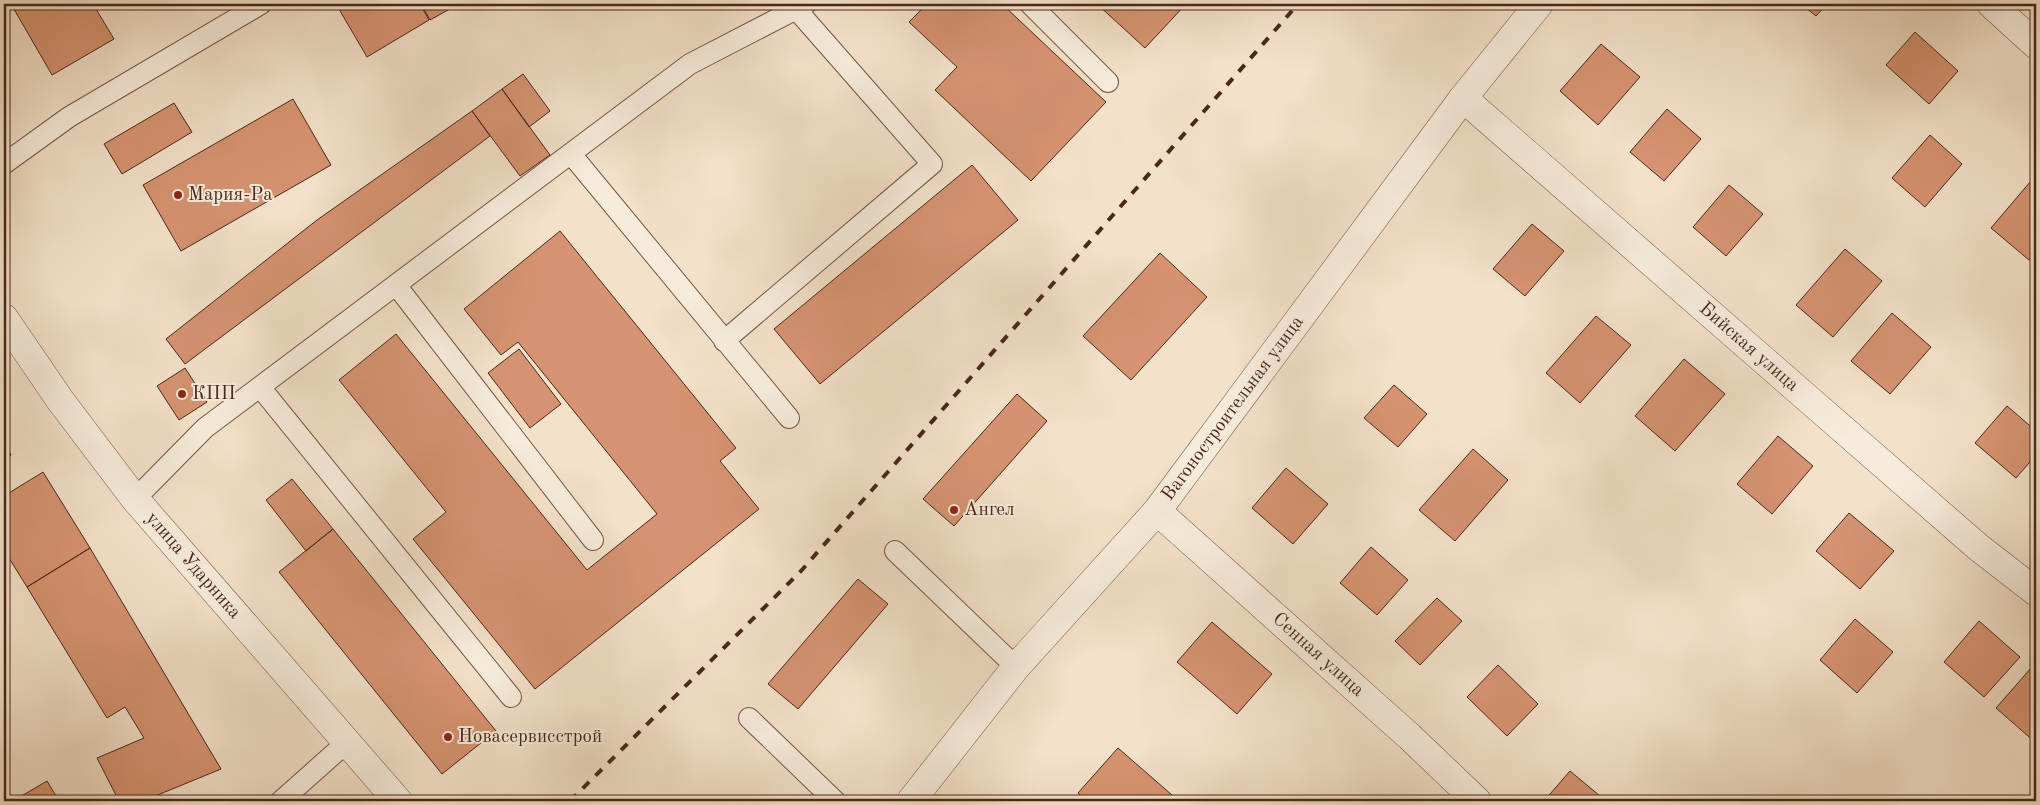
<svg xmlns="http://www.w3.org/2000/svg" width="2040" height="805" viewBox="0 0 2040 805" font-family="'Old Standard TT',serif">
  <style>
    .building { fill: #d69371; stroke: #49281b }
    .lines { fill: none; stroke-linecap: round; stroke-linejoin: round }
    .service-casing { stroke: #745646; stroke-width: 22 }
    .minor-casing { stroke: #745646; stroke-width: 29 }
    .tertiary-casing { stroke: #745646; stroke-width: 29 }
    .service { stroke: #f7ecdc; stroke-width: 20 }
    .minor { stroke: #f7ecdc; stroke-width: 28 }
    .tertiary { stroke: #f7ecdc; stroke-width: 28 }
    .rail { stroke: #49281b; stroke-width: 4; stroke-dasharray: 9 9; stroke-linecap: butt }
    .poi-dot { fill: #8f2418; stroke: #f7ecdc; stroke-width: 2 }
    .labels { text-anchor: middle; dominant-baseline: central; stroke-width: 4; stroke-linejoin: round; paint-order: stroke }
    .poi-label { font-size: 19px; fill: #49281b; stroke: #f7ecdc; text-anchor: start }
    .street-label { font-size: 19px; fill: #49281b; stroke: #f7ecdc }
  </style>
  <rect width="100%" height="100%" fill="#f3e1c9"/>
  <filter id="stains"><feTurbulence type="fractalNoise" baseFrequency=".004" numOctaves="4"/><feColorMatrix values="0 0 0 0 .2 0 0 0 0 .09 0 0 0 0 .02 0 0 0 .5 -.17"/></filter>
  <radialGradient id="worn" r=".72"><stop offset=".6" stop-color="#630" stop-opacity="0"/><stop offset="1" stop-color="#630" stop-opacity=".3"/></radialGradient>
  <path class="building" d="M11 4H93L114 39 52 75Z
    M336 4H420L429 20 367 57Z
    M421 4H459L430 20Z
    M927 4H1002L1106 102 1031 181 935 90 957 67 909 22Z
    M1097 4H1186L1145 48Z
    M1801 4H1827L1816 16Z
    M1915 32 1958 71 1929 104 1886 65Z
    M1601 44 1640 77 1598 125 1560 91Z
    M523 74 550 111 529 127 502 89Z
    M502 89 550 155 520 176 472 111Z
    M293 99 331 165 181 251 143 185Z
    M174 103 192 132 122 174 104 144Z
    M1667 109 1701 139 1664 181 1630 152Z
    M472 111 490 136 185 364 166 339 317 220Z
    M1930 135 1962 164 1925 207 1892 178Z
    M972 165 1018 220 820 384 774 329Z
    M2036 175V251L2029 260 1991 228Z
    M1729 185 1763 214 1726 256 1693 227Z
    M1532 224 1564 251 1525 296 1493 269Z
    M560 231 736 448 720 461 759 509 535 689 413 539 446 512 339 380 396 334 587 570 657 514 518 342 501 355 464 309Z
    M1845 249 1882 281 1833 337 1796 305Z
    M1160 253 1207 297 1131 380 1083 336Z
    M1892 313 1931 347 1890 394 1851 361Z
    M1596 316 1631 345 1580 403 1546 373Z
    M519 349 561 404 530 428 488 373Z
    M1684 359 1725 394 1675 451 1635 416Z
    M185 368 207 402 179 420 157 386Z
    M1394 385 1427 414 1398 447 1364 418Z
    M1017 394 1047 421 954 526 923 499Z
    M2007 406 2036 431V455L2016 478 1975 443Z
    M1778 436 1813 466 1772 514 1737 484Z
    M4 442 11 455 4 459Z
    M1473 449 1508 480 1455 541 1419 510Z
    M1286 468 1328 504 1293 544 1252 508Z
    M43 472 90 548 27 587 4 550V496Z
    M292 479 333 529 306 551 266 500Z
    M1849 513 1894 551 1860 589 1816 551Z
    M333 529 496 731 442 774 279 572Z
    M1371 547 1408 580 1377 615 1340 583Z
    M90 548 221 769 143 801H119L97 758 144 738 125 707 107 718 27 587Z
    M858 579 888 604 798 709 768 684Z
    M1437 598 1462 621 1420 665 1395 641Z
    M1855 619 1893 652 1857 693 1820 660Z
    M1979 621 2020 657 1984 697 1944 662Z
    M1212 622 1272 674 1237 714 1177 662Z
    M1498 665 1538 704 1507 736 1467 697Z
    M2031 668 2036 673V743L1996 708Z
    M1118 748 1172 795 1166 801H1087L1078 793Z
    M1570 771 1606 801H1544Z
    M47 781 59 801H13Z
    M4 790 10 801H4Z
    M1025 796 1029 801H1019Z"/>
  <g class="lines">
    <defs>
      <path id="service" d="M1030 4 1108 82
        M571 154 789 418
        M4 164 69 117 261 4
        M396 285 593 540
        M724 341 932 164 796 9
        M260 387 511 697
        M135 499 205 428 690 64 806 4
        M895 551 1016 667
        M749 718 835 801
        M281 801 346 743"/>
      <g id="minor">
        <path d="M1991 4 2036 45"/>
        <path id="s1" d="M1463 98 1978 547 2036 592"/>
        <path id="s2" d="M1157 511 1410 737 1477 801"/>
        <path id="s3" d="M911 801 1016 667 1157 511 1463 98 1539 4"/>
      </g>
      <g id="tertiary">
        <path id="s4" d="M4 318 60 400 135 499 398 801"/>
      </g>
    </defs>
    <use href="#service" class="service-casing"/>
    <use href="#minor" class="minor-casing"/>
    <use href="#tertiary" class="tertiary-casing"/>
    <use href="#service" class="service"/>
    <use href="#minor" class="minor"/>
    <use href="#tertiary" class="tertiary"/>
    <path class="rail" d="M570 801 801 571 1298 4"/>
  </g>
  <g class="poi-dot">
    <circle cx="178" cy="195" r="5"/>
    <circle cx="182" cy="394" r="5"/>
    <circle cx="954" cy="510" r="5"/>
    <circle cx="448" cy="737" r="5"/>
  </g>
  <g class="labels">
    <g class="poi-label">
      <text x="188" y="195">Мария-Ра</text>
      <text x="192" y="394">КПП</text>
      <text x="964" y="510">Ангел</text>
      <text x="458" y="737">Новасервисстрой</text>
    </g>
    <g class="street-label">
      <text stroke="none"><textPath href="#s1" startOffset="379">Бийская улица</textPath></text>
      <text stroke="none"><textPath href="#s3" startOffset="508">Вагоностроительная улица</textPath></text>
      <text stroke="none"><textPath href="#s4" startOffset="312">улица Ударника</textPath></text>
      <text stroke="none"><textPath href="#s2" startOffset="216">Сенная улица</textPath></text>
    </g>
  </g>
  <rect width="2040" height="805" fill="none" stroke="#f3e1c9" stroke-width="20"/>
  <rect x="5" y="5" width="2030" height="795" fill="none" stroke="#49281b" stroke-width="2.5"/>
  <rect x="10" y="10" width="2020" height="785" fill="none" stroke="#49281b"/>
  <rect width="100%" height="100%" filter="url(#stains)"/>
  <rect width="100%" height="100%" fill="url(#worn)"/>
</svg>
